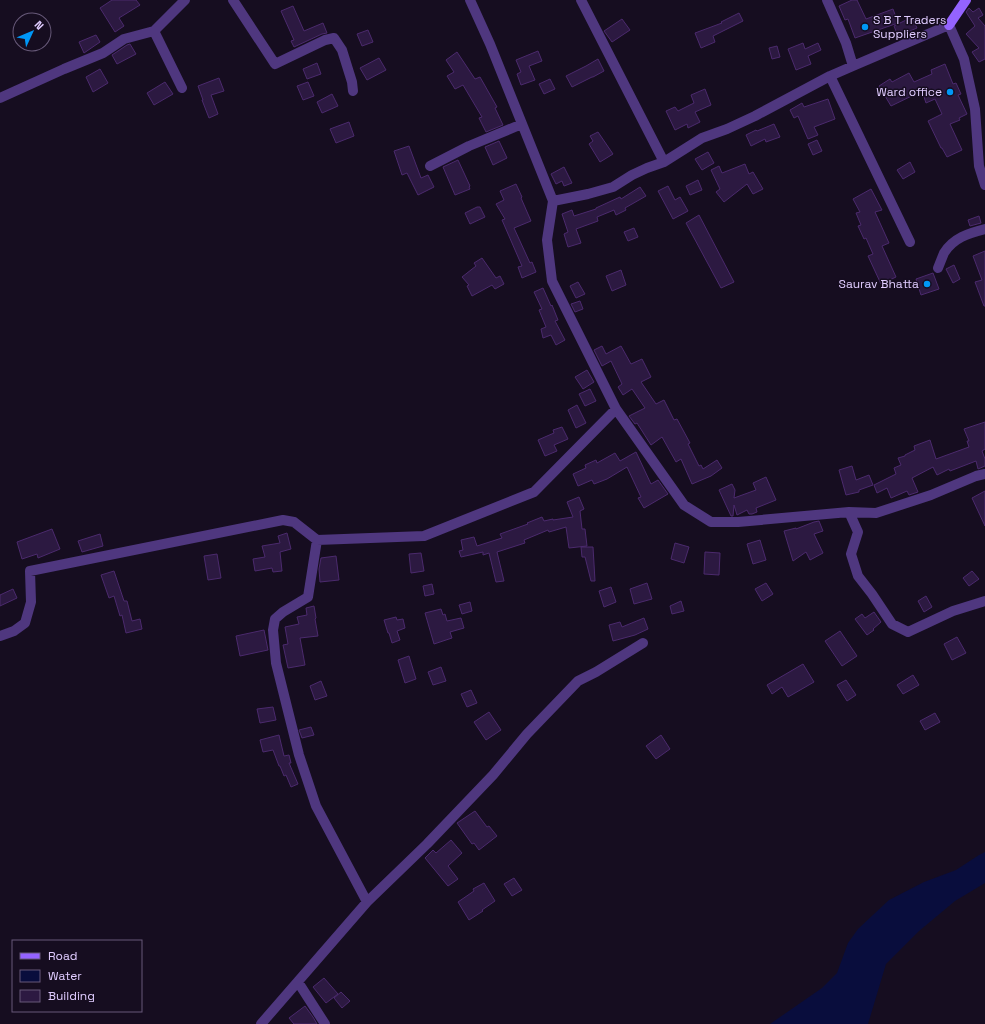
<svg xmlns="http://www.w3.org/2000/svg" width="985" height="1024" viewBox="0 0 985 1024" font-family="'Space Grotesk',sans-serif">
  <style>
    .water { fill: #090d3d }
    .building { fill: #2c1941; stroke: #4b2a6d }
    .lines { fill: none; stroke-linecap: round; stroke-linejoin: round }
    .street { stroke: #4f377f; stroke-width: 10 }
    .secondary { stroke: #9463ff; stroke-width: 10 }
    .poi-dot { fill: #0097f7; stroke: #160d20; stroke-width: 1.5 }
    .labels { text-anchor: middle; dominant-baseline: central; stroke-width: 3; stroke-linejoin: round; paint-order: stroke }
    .poi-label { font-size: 12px; fill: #e0ccff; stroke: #160d20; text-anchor: end }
  </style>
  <rect width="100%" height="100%" fill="#160d20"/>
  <path class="water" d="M985 852V883L955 901 919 931 886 964 868 1024H770L822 988 837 973 848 943 858 929 889 900 924 882 956 870 979 855Z"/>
  <path class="building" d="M112 0H136L140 5 119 18 124 26 115 32 100 8Z
    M852 0H857L866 19 893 9 898 23 855 38 848 19 845 20 839 6Z
    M293 6 304 31 323 23 327 33 322 34 294 47 291 41 294 40 281 11Z
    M969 8 973 12 979 8 983 15 978 18 985 26V59L979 62 972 52 979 48 966 34 975 26 966 12Z
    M739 13 743 21 713 36 715 42 701 48 695 33 722 23 721 22Z
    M912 17 917 28 898 36 894 26Z
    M622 19 630 30 612 42 604 31Z
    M368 30 373 42 362 46 357 34Z
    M96 35 100 42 84 53 79 42Z
    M803 43 805 49 818 43 821 50 808 56 811 64 796 70 788 49Z
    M130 44 136 54 117 64 112 55 127 45Z
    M777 46 780 57 772 59 769 48Z
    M538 51 542 61 529 66 535 80 521 85 517 74 521 72 516 60Z
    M457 52 475 79 480 77 497 107 495 108 503 125 486 132 479 118 482 117 463 85 455 89 447 76 454 72 446 60Z
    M379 58 386 70 367 80 360 68Z
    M598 59 604 71 593 77H592L572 87 566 76 586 66Z
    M317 63 321 74 307 79 303 69Z
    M945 64 953 84 956 83 961 94 958 95 967 114 959 118 960 120 950 124 962 150 947 157 942 148H941L928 121 942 114 935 99 926 103 922 91 891 106 879 86 890 79 892 82 909 73 914 82 932 74 931 70Z
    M100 69 108 83 93 92 86 77Z
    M219 78 224 91 211 95 218 114 209 118 202 100H203L198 86Z
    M550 79 555 89 544 94 539 84Z
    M165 82 173 94 154 105 147 93Z
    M308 82 314 96 303 100 297 86Z
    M705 89 711 105 695 112 700 122 688 128 687 124 675 130 666 111 675 107 678 111 694 103 691 95Z
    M332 94 338 106 322 113 317 102Z
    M828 99 835 119 814 127 818 135 808 139 798 116 794 118 790 110 802 103 804 107Z
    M349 122 354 136 336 143 330 129Z
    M774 124 780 137 766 142 765 139 751 146 746 135 756 130 757 131Z
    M598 132 613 154 600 162 589 144 593 141 590 136Z
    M817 140 822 151 813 155 808 144Z
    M499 141 507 158 493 165 485 147Z
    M409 146 421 178 428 175 434 187 418 195 407 173 402 175 394 151Z
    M708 152 714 163 702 170 695 159Z
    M458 160 470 186 469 187 470 189 455 195 443 167Z
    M910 162 915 172 903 179 897 170Z
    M745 164 749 174 753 172 763 189 753 194 747 184 724 202 716 192 720 189 711 170 719 166 722 173Z
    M564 167 572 183 564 186 562 181 556 184 551 174Z
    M698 180 702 190 690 195 686 186Z
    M516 184 522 197 521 198 531 221 514 228 530 263 532 262 536 272 522 278 518 267 522 266 502 220 505 219 496 204 504 200 500 191Z
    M668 186 675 200 680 197 688 211 673 219 658 191Z
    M640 187 646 196 625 208 626 210 616 215 614 210 597 217 598 221 576 229 581 243 568 247 564 234 568 232 562 214 572 210 574 216 596 209V208L620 197 621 199Z
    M871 189 882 210 875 212 889 243 882 246 896 277 881 284 868 256 873 254 866 238 864 239 858 226 861 225 856 213 860 212 853 199Z
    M477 207H480L485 217 470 224 465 213Z
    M699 215 734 282 721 288 686 223Z
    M979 216 981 223 970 226 968 220Z
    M634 228 638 237 628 241 624 232Z
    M985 251V306H984L975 282 982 280 973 256Z
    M482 258 496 278 500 276 504 284 495 289 492 285 472 296 467 286 469 285 462 277 476 266 474 263Z
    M954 265 960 279 953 283 946 269Z
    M621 270 626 285 612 291 606 276Z
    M933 273 939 289 921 295 916 279Z
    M578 282 585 294 576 298 570 286Z
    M543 288 551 306 552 305 558 320 555 321 565 340 556 345 551 335 543 338 541 329 546 327 539 310 542 309 534 292Z
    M580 301 583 309 575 312 571 304Z
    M602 346 606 354 621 346 631 364 642 359 651 377 641 382 656 404 664 400 674 420 677 419 690 443 688 444 699 466 701 465 703 469 717 460 722 468 711 476 692 484 681 459 676 462 662 437 651 445 637 423 635 424 629 416 645 408 632 389 623 395 618 387 622 384 611 361 602 366 594 350Z
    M587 370 594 382 583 389 575 377Z
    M590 389 596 401 585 406 579 394Z
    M577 405 586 423 576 428 568 410Z
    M985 422V449L982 451 985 459V466L978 469 976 461 950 471 949 469 937 475 933 467 912 478 918 492 909 495 907 491 891 498 887 488 877 493 874 485 896 474 894 468 901 465 898 458 905 456V455L915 450 914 446 930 440 936 459 969 447 967 441H969L964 429Z
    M562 427 568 439 554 445 557 451 545 456 538 440 554 433 553 430Z
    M636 452 651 484 658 480 668 494 644 508 638 498 641 497 627 467 607 479 594 484 592 480 578 486 573 474 586 468 585 465 596 460 597 463 615 453 620 461Z
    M852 466 856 480 869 475 873 485 859 490V492L846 495 839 470Z
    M766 477 776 500 756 508 757 512 752 514H749L747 510 737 515 734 505 733 516H731L719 490 732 484 735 490 734 498 756 490 753 483Z
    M985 491V526L972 498Z
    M579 497 584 509 580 511 582 529H585L587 546 569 548 566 527 549 532 548 530 524 540 525 543 497 552 504 581 496 582 489 553 483 555V552L461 557 459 551 463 550 461 540 474 537 477 546 502 538 500 534 528 524 527 523 542 517 544 521 553 519V520L573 517 567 502Z
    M819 521 823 531 814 534 823 553 810 560 806 552 793 561 784 531 796 528V529L814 522Z
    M52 529 60 549 38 558 37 554 22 559 17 542Z
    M287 533 291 549 280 552 282 571 273 572 272 568 255 571 253 559 265 557 262 546 280 543 278 536Z
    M100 534 103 546 82 552 78 541Z
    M760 540 766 560 753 564 747 544Z
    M675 543 689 547 684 563 671 559Z
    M581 547H593L595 581H591L585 557H582Z
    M705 552 720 553 719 575 704 574Z
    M421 553 424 571 411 573 409 554Z
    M217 554 221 578 208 580 204 556Z
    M336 556 339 580 320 582 319 569 321 558Z
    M114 571 124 601H127L132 621 140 619 142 629 126 633 122 615 120 616 114 596 109 598 101 575Z
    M972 571 979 579 969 586 963 578Z
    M647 583 652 599 634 604 630 589Z
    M766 583 773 594 762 601 755 589Z
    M432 584 434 594 425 596 423 586Z
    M611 587 616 602 604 607 599 591Z
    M13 589 17 598 0 606V595Z
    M926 596 932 607 924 612 918 601Z
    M681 601 684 611 672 614 670 606Z
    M470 602 472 611 462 614 459 605Z
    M314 606 316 618 315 619 318 636 300 638 305 665 288 668 283 645 288 644 285 627 299 624 297 617 307 615 306 608Z
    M441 609 443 615 445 614 447 621 461 618 464 628 450 632 452 638 434 644 425 613Z
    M874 612 881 622 873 629 874 630 867 635 855 619 862 614 865 618Z
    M396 617 397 620 403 619 405 628 397 631 400 640 392 643 389 633H388L384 620Z
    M644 618 648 629 635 635 613 641 609 625 620 622 622 627Z
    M264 630 268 650 240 656 236 636Z
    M840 631 857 656 842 666 825 641Z
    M957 637 966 653 952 660 944 644Z
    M409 656 416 679 405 683 398 660Z
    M803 664 814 682 788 697 782 687 772 694 767 685Z
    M441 667 446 681 433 685 428 672Z
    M913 675 919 685 903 694 897 685Z
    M846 680 856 695 847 701 837 685Z
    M321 681 327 696 315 700 310 686Z
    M471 690 477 703 467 707 461 694Z
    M273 707 276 720 260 723 257 709Z
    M489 712 501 730 486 740 474 722Z
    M935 713 940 722 925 730 920 721Z
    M311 727 314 735 302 738 299 730Z
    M279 735 284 756 289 755 291 763H289L298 784 291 787 286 775 284 776 280 766H279L273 750 263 752 260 740Z
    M661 735 670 749 656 759 646 746Z
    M475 811 487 827 489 826 497 836 479 850 474 843 472 844 457 823Z
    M451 840 462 853 448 866 458 879 448 886 425 858 433 850 436 853Z
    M514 878 522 890 512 896 504 884Z
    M484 883 495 901 482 910 483 911 469 920 458 902 474 891 473 889Z
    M324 978 338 994 326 1003 313 987Z
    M341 992 350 1001 342 1008 334 998Z
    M305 1006 313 1017 317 1024H294L289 1018Z"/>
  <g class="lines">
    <path class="street" d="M233 0 275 64 325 40 334 38 342 50 352 82 353 91
      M470 0 490 44 553 201
      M581 0 664 162
      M827 0 846 43 853 66 949 25 964 59 975 109 979 166 985 185
      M853 66 830 76 755 116 727 129 702 138 664 162 647 168 632 175 613 187 588 194 553 201 547 240 552 281 616 409 684 505 711 522H738L849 512 858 532 851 554 858 576 872 594 892 624 908 632 953 611 985 601
      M830 76 910 242
      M182 88 154 31 185 0
      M0 98 64 69 103 53 124 39 154 31
      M430 166 469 146 522 124
      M938 268C940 263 942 258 944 253 953 238 969 233 985 229
      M849 512 876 513 931 495 976 476 985 474
      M0 636 14 631 25 623 31 602 30 571 283 520 294 522 317 540 424 536 534 492 616 409
      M367 902 427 844 493 775 527 734 578 681 596 672 643 643
      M298 982 325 1024
      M261 1024 367 902 316 806 299 755 276 663 273 630 275 619 283 612 308 597 317 540"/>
    <path class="secondary" d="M949 25 966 0"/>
  </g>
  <g class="poi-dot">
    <circle cx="865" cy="27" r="4"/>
    <circle cx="950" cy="92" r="4"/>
    <circle cx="927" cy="284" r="4"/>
  </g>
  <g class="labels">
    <g class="poi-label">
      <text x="873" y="20" text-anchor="start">S B T Traders<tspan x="873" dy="14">Suppliers</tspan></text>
      <text x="942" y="92">Ward office</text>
      <text x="919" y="284">Saurav Bhatta</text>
    </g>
  </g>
  <rect x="12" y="940" width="130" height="72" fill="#160d20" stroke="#675979"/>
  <rect x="20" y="953" width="20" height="6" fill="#9463ff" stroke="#675979"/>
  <text x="48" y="960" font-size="12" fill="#e0ccff">Road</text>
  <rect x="20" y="970" width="20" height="12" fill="#090d3d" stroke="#675979"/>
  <text x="48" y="980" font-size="12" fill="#e0ccff">Water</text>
  <rect x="20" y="990" width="20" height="12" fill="#2c1941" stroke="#675979"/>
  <text x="48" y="1000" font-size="12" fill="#e0ccff">Building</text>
  <g transform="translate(32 32) rotate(46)"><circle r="19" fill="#160d20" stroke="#675979"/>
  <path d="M0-3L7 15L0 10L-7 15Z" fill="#0097f7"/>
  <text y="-6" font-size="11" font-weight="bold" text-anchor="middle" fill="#e0ccff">N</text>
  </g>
</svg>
